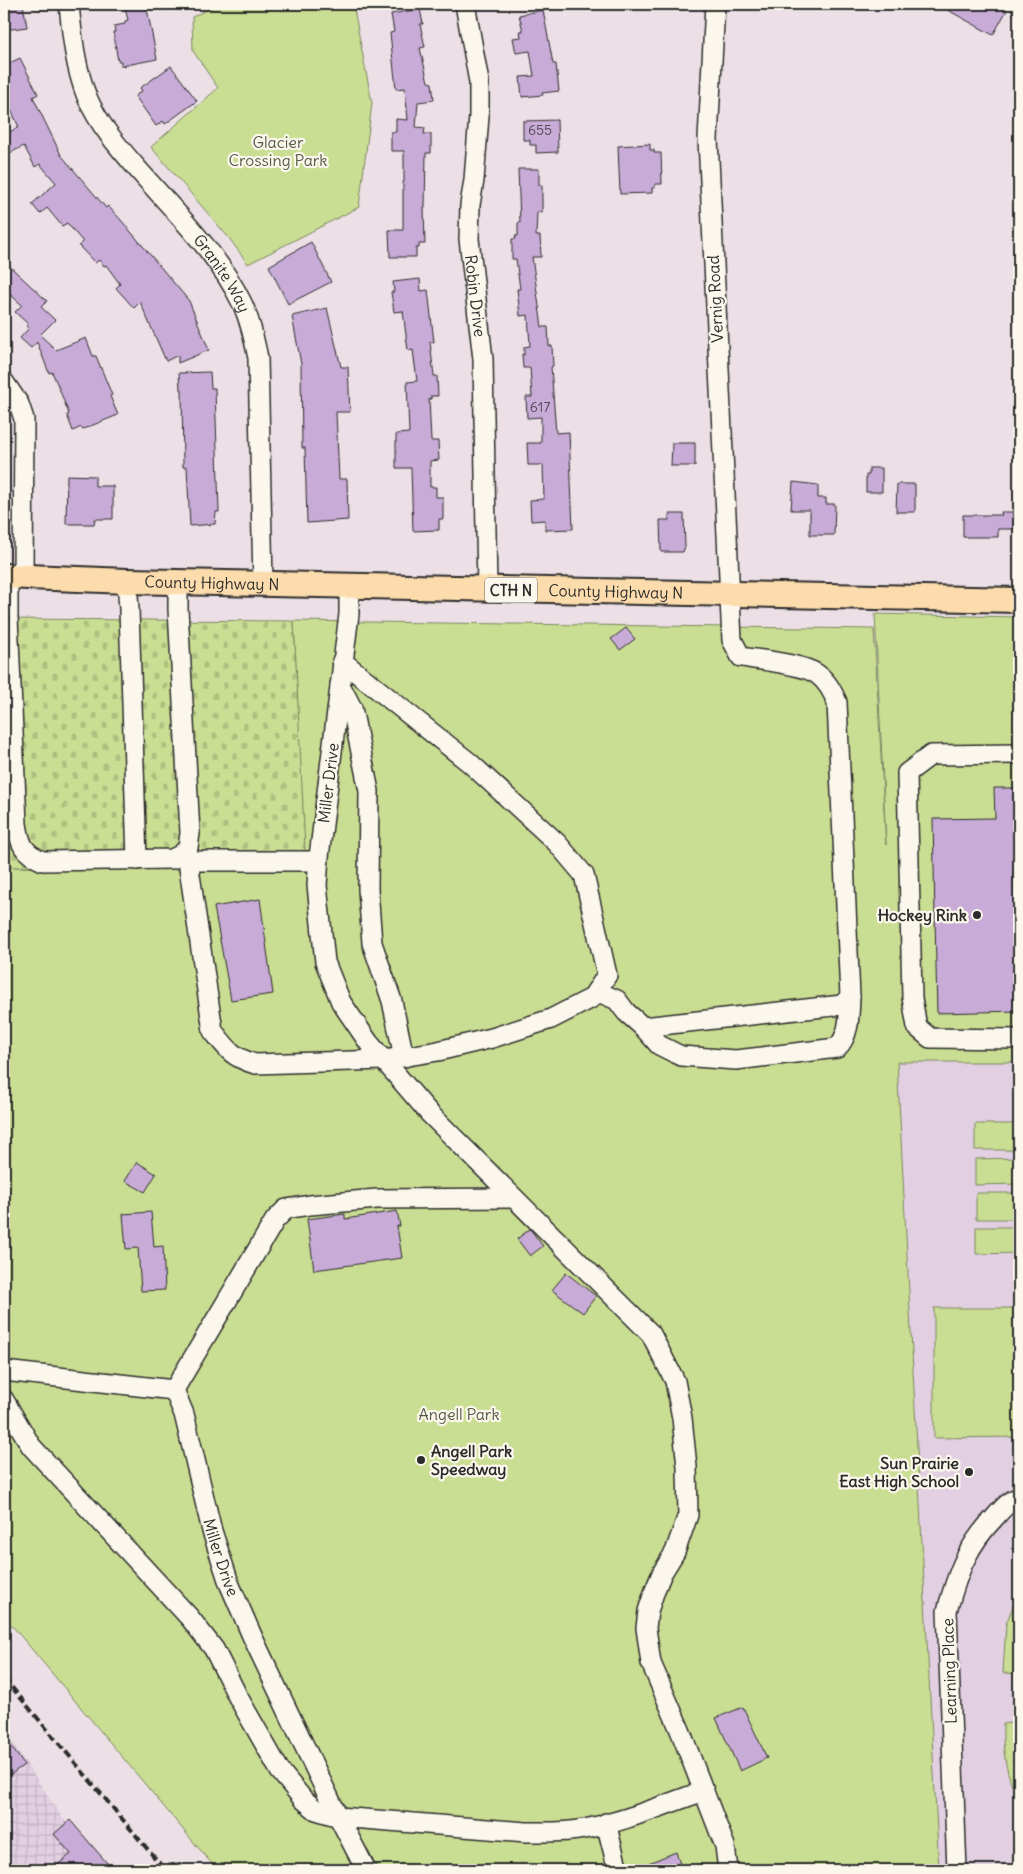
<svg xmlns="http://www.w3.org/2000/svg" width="1023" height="1874" viewBox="0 0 1023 1874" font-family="Delius,sans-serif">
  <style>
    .built { fill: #e2d0e2 }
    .industrial { fill: url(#industrial-grid) }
    .cemetery { fill: url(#cemetery-stones); stroke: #7a845f }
    .green { fill: #cade93; stroke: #7a845f }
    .building { fill: #c9abd8; stroke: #2b2b2b }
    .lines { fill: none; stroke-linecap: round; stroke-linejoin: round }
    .minor-casing { stroke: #2b2b2b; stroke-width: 22 }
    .major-casing { stroke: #2b2b2b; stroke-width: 28 }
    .minor { stroke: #fbf7ec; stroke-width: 19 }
    .major { stroke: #fcdcac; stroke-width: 24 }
    .rail { stroke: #2b2b2b; stroke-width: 4; stroke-dasharray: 8 4; stroke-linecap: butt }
    .poi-dot { fill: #2b2b2b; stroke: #fbf7ec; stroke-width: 2 }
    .labels { text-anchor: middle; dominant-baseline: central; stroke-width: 4.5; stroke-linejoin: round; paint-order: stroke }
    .number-label { font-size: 14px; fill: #524b56 }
    .shield { fill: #fbf7ec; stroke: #696865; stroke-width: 1 }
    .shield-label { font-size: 15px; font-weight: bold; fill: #2b2b2b }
    .park-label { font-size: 16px; fill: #535845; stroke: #fbf7ec }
    .street-label { font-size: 16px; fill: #2b2b2b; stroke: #fbf7ec }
    .poi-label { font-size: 16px; font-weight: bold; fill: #2b2b2b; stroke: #fbf7ec; text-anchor: end }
  </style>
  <defs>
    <pattern id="industrial-grid" width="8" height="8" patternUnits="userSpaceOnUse" patternTransform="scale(1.25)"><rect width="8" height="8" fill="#e2d0e2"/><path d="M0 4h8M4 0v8" fill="none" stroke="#c2b3c2"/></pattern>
    <pattern id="cemetery-stones" width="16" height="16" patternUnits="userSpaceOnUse" patternTransform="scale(1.25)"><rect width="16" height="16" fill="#cade93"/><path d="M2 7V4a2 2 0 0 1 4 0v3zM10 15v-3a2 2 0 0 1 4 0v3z" fill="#aebf7f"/></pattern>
  </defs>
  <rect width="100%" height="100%" fill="#ece0e6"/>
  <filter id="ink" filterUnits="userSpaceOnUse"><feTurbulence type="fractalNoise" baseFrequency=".02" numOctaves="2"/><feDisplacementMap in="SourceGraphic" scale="10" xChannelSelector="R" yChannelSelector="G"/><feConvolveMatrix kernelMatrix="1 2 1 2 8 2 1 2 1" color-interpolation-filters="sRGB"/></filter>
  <g filter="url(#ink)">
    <path class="built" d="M897 1062H1019V1870H939Z"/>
    <path class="industrial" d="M4 1730 82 1847 104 1870H4Z"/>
    <path class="cemetery" d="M4 619 294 621 307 871 4 867Z"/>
    <path class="green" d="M219 4H353L372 103 359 207 248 264 229 238 151 147 218 88 193 51 192 17Z
      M875 614 1019 617V1062H897L939 1870H217L4 1616V867L306 871 294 621 874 629 886 845Z
      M975 1124H1019V1150H975Z
      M1019 1158V1184L975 1185V1159Z
      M976 1193H1019V1219H976Z
      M976 1227H1019V1253L976 1254Z
      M934 1308H1019V1437L934 1438Z
      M1019 1591V1674L1003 1673 1006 1624Z
      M1019 1722V1800C1006 1777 1002 1750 1003 1724Z"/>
    <path class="building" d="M4 4H23L27 27 4 30Z
      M124 4H146L157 59 121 66V61H118L113 32H115L114 26 125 24V21L128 20Z
      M937 4H997L1007 10 993 35Z
      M420 9 423 24H420L425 47 420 48 428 82 432 83 434 100 418 102 416 127 425 128 424 134H431V153H426L425 208H424L425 244H419V248H416V257H390L389 230H403V182H404V151H391V132H396V119L408 120 405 88 396 89 390 33 394 32 391 14Z
      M543 10 553 64H556L559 91 542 93 543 95 522 97 520 77 534 76 530 51 516 53 513 38 521 37 520 31H523L519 15Z
      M20 58 38 94 33 97 61 155 106 208 108 206 121 220 189 301 209 350 178 363V355L166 361 140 302 134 308 116 288 120 284 106 265 104 266 99 260 95 263 79 246 83 242 67 223 62 226 47 208 40 214 32 204 56 183 40 164 35 167 24 146 4 156V135L19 127 4 95V66Z
      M171 66 197 101 165 124 163 121 156 126 135 96 142 91 140 88Z
      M557 120 558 152 536 153V145H530V140H523V121Z
      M650 144V150H654V153H661L662 184H655V188H652V193L620 194 618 146Z
      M518 169H539V185H542V212H537L536 236H540L541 257H532L542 327H548L549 346H552L553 366 551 367 556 433 569 432 573 529 545 530V520L531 521 530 500 544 499 543 465H528L527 443H541V417L527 418 526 397H532L530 368H523L522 354 524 355V347L530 346 528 315 520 316 517 289H520L516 259H512V239H516L515 236H518V223H520Z
      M311 242 331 282 288 304 269 266Z
      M4 261 47 301 41 307 55 320 40 335 56 350 86 338 93 356H96L112 395 110 396 118 415 83 429 81 427 73 431 67 415 69 414 59 388 52 372 49 373 37 342 31 348 20 338 29 328 27 326 28 324 15 312 22 305 4 289Z
      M420 279 421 291 428 290 434 342H430L434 376H437L438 396H431V399H429L431 441H438L439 460 430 461V487H436V497H443V519H439V530L413 531 411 468H396V434L409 433 407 382 417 381 413 350 408 351 403 311 394 312 391 292H394L393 282Z
      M327 308 341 367H348L350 412H336L339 479H347L348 520 307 523 305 448H302L301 364 292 316Z
      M210 372 211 388H215L219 512H216L215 524 190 526 187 467H183L182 389H180L179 373Z
      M672 443H695V466H671Z
      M869 468H882V492H866V475H869Z
      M67 475 95 476V486H113V519H95L94 524H66Z
      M793 482 818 485V498H826V504H835L834 535H810V510H791Z
      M897 484H915V512H896Z
      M1001 512H1019V529H998V537H963V515H1002Z
      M669 514H684L685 547 683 552H661L660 520H669Z
      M626 628 635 639 620 650 611 639Z
      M994 788H1019V1011L937 1013 933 819 995 818Z
      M260 899 273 994 231 1000 214 907Z
      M137 1162 156 1174 145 1192 125 1181Z
      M397 1211 400 1226H397L402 1258 314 1270 307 1219 345 1214V1219Z
      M151 1212 154 1247 163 1246 165 1290 141 1291 138 1248 126 1249 123 1214Z
      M530 1229 543 1246 530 1256 517 1239Z
      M566 1273 596 1296 583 1313 552 1290Z
      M743 1707 767 1758 740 1771 716 1718Z
      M4 1736 24 1765 4 1779Z
      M70 1820 113 1870H51L71 1854 54 1834Z
      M676 1852 681 1867 672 1870H631Z"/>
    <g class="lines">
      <defs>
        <g id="minor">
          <path id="s1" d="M69 4C72 35 75 67 87 97 99 126 122 151 142 174 178 215 218 254 242 303 250 320 254 339 258 358L263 583"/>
          <path id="s2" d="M465 4 479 82V116L474 180 470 205 469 239 483 359 487 589"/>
          <path d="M4 382 19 404 24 419 23 577"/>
          <path d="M8 576V617L17 824C20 844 23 853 43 861L172 859 180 855 188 848 190 833 178 609V581"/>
          <path d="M127 581 129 609 137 860"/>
          <path d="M349 586V614L319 857 317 885 325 962 341 1002 369 1043 430 1114 651 1334 675 1381 682 1418 687 1467 688 1515 675 1552 662 1573 655 1590 648 1611 646 1628 651 1663 680 1730 725 1846 728 1870"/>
          <path d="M340 685 352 708 369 791 368 889 372 943 392 1001 404 1057"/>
          <path d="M1019 754 931 755 907 773 912 998 917 1027 930 1038 1019 1039"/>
          <path d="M318 861H188L213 1031C228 1050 232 1057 255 1064L384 1060 438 1051 492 1038 551 1019 592 998 607 975 584 875 557 843 470 763 342 661"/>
          <path d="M596 991 617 1000 626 1012 643 1027 842 1005 850 997 837 702C832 691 827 681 817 674 803 664 759 660 741 657L732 640 708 139 715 4"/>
          <path d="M643 1027 659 1045 681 1056 736 1060 837 1048C850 1035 849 1015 850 997"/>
          <path d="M4 1371 174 1390"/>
          <path id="s3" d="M174 1390 184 1414 212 1531 229 1583 253 1638 332 1804 366 1870"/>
          <path d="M174 1390 275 1220 286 1209 310 1205 377 1199 514 1198"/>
          <path d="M4 1400 31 1446 190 1618 214 1649 238 1697 280 1771 303 1799 316 1810 339 1817 526 1832C545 1832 565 1833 584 1829 625 1822 665 1804 704 1791"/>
          <path d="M606 1823 618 1870"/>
          <path d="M957 1870 947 1611C958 1571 967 1546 996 1516 1003 1508 1009 1501 1019 1497"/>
        </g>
        <g id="major">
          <path id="s4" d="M4 576 127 581 1019 600"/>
        </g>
      </defs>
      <use href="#minor" class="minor-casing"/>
      <use href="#major" class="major-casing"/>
      <use href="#minor" class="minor"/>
      <use href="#major" class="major"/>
      <path class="rail" d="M4 1678 165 1870"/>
    </g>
  </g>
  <g class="poi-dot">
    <circle cx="977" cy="915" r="5"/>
    <circle cx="421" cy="1460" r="5"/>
    <circle cx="969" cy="1472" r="5"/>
  </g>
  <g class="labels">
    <g class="number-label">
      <text x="540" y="130">655</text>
      <text x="540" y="407">617</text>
    </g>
    <rect class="shield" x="485" y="577.5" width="52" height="25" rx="4"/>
    <g class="shield-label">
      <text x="511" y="590">CTH N</text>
    </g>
    <g class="park-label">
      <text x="278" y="142">Glacier<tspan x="278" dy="18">Crossing Park</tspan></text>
      <text x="459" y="1414">Angell Park</text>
    </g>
    <g class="street-label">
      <text stroke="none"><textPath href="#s1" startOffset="318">Granite Way</textPath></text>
      <text stroke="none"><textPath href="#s2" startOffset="294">Robin Drive</textPath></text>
      <text transform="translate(715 299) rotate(-93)">Vernig Road</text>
      <text stroke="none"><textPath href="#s4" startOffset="208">County Highway N</textPath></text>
      <text stroke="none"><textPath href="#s4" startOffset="612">County Highway N</textPath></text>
      <text transform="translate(328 783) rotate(-83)">Miller Drive</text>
      <text stroke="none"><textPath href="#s3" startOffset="174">Miller Drive</textPath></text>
      <text transform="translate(949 1671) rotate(-92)">Learning Place</text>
    </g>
    <g class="poi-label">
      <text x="967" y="915">Hockey Rink</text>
      <text x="431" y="1451" text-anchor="start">Angell Park<tspan x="431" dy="18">Speedway</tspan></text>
      <text x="959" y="1463">Sun Prairie<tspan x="959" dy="18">East High School</tspan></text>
    </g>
  </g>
  <rect width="1023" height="1874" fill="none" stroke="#fbf7ec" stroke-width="20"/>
  <rect x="10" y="10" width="1003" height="1854" fill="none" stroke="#2b2b2b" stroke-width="2" filter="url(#ink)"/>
</svg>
